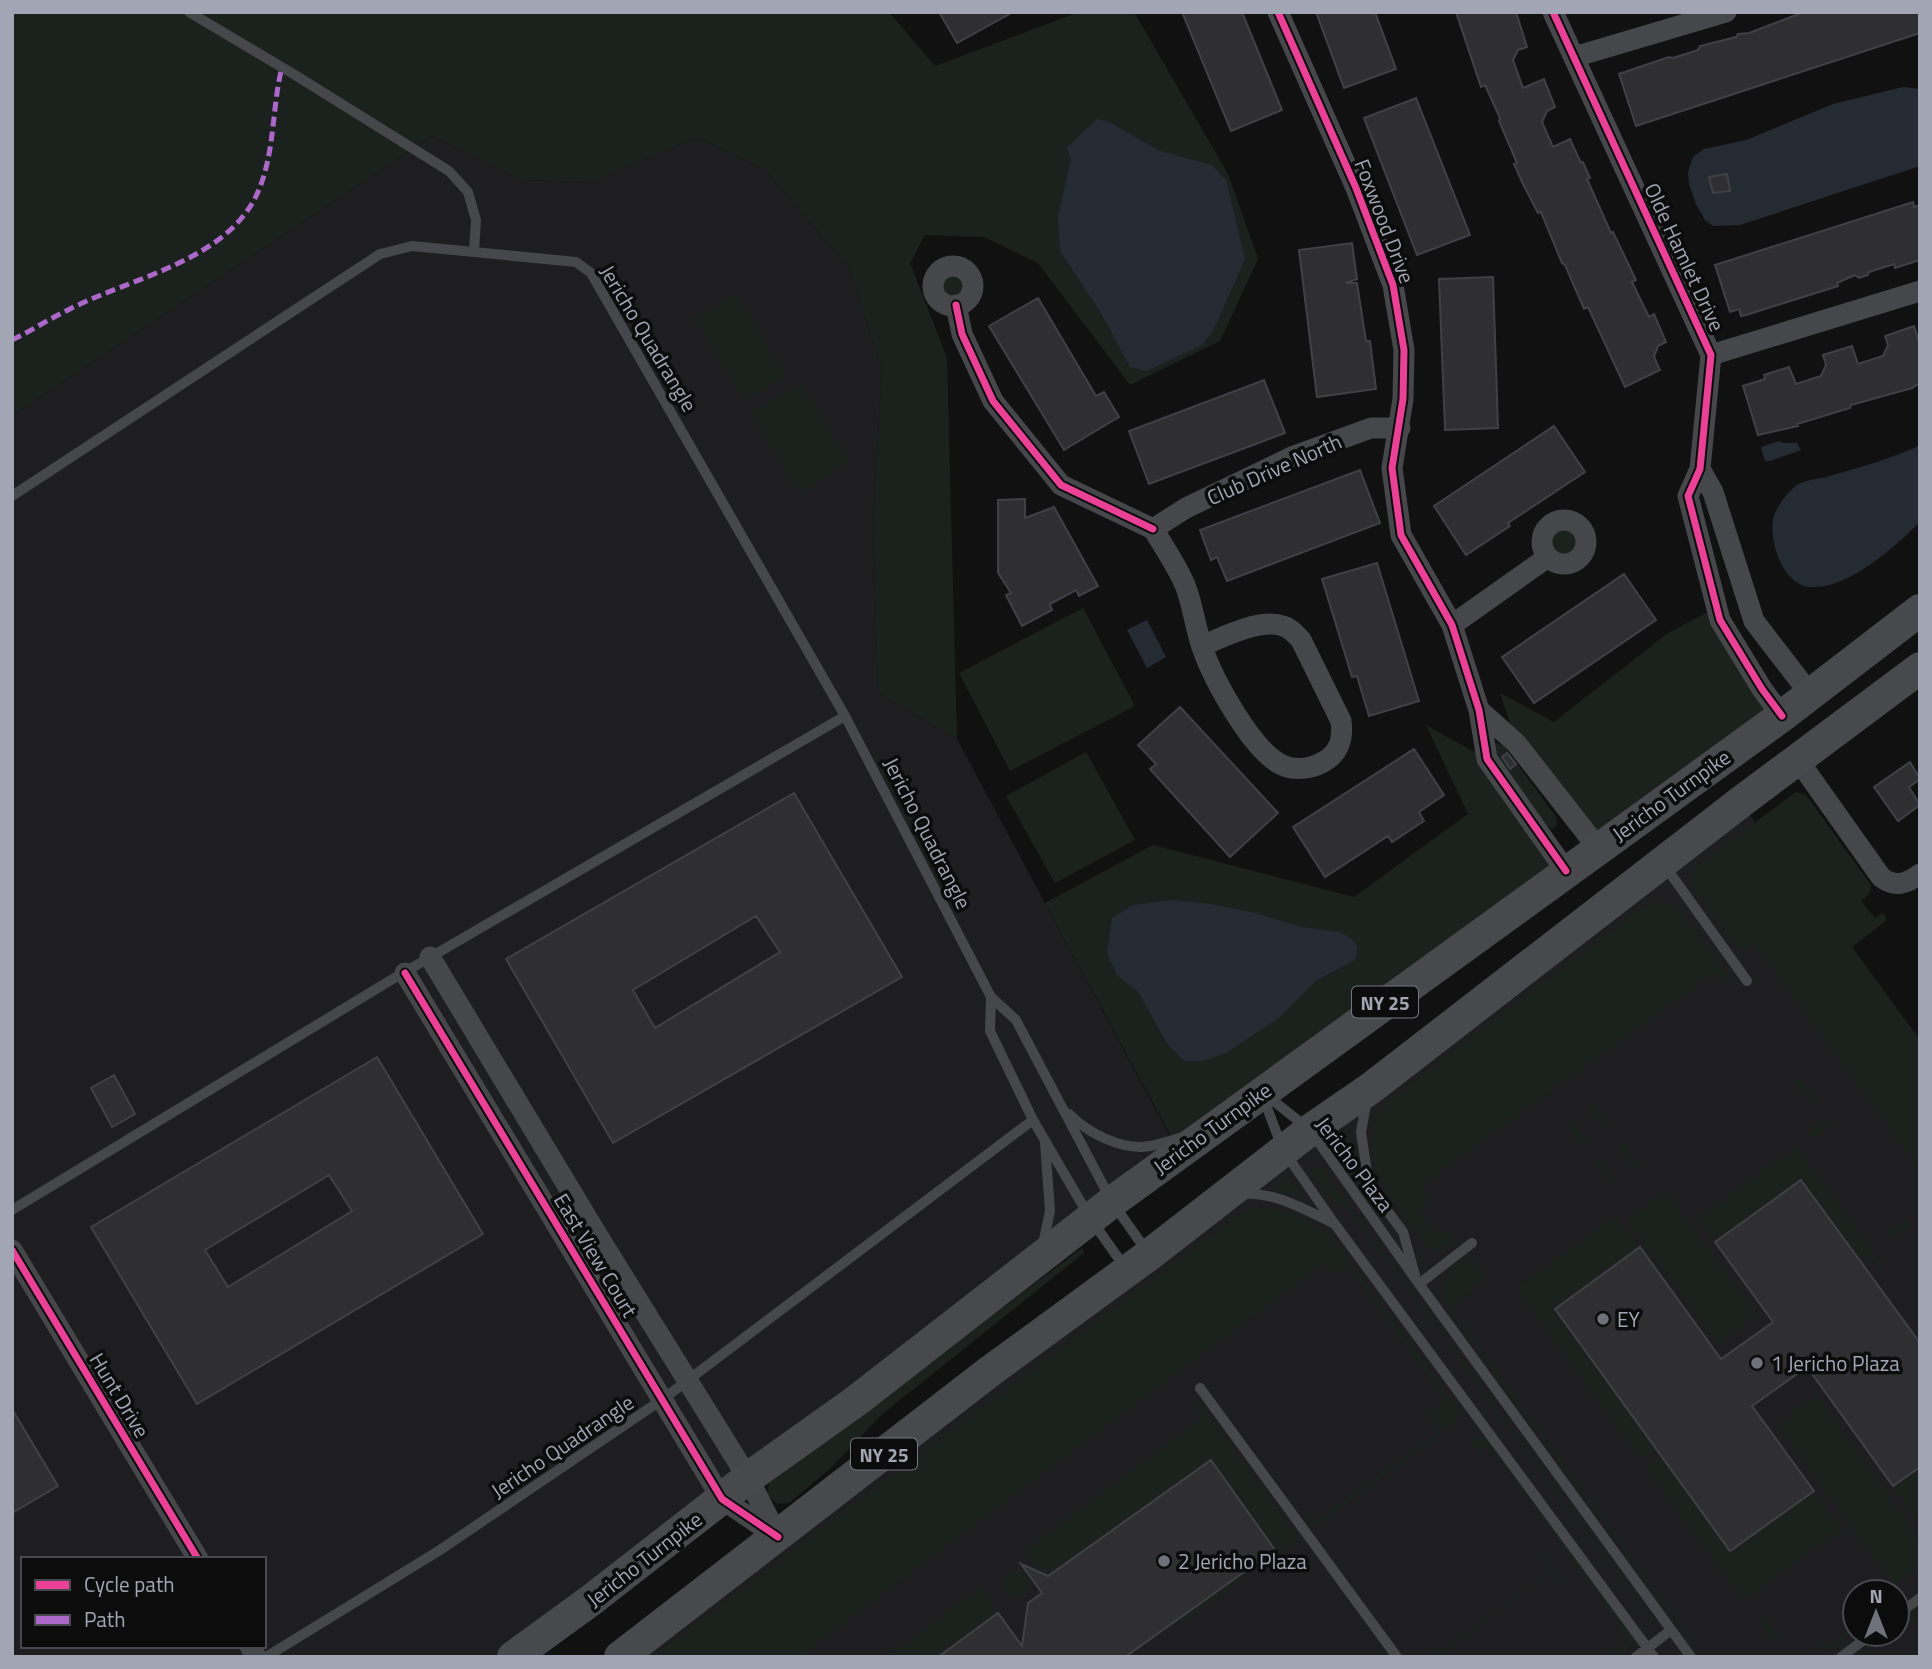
<svg xmlns="http://www.w3.org/2000/svg" width="1932" height="1669" viewBox="0 0 1932 1669" font-family="'Titillium Web',sans-serif">
  <style>
    .built { fill: #1e1e20; fill-rule: evenodd }
    .green { fill: #1b221d; fill-rule: evenodd }
    .water { fill: #252b33 }
    .building { fill: #2f2f31; stroke: #404146; stroke-width: 2; fill-rule: evenodd }
    .lines { fill: none; stroke-linecap: round; stroke-linejoin: round }
    .lane { stroke: #46474b; stroke-width: 10 }
    .street { stroke: #46474b; stroke-width: 21 }
    .primary { stroke: #48494d; stroke-width: 32 }
    .quiet { stroke: #ac68c9; stroke-width: 5; stroke-dasharray: 10 5; stroke-linecap: butt }
    .cycleway-casing { stroke: #0c0c0d; stroke-width: 11 }
    .cycleway { stroke: #ea4096; stroke-width: 7 }
    .poi-dot { fill: #6f717b; stroke: #0c0c0d; stroke-width: 2.5 }
    .labels { text-anchor: middle; dominant-baseline: central; stroke-width: 7; stroke-linejoin: round; paint-order: stroke }
    .shield { fill: #0c0c0d; stroke: #757782; stroke-width: 2 }
    .shield-label { font-size: 19px; font-weight: bold; fill: #a2a5b4 }
    .street-label { font-size: 21px; fill: #a2a5b4; stroke: #0c0c0d }
    .poi-label { font-size: 21px; fill: #a2a5b4; stroke: #0c0c0d; text-anchor: start }
  </style>
  <rect width="100%" height="100%" fill="#111112"/>
  <path class="built" d="M432 136 522 180 593 182 697 137 765 170 849 268 882 370 873 522 878 693 957 739 1172 1140 513 1657H12V416ZM23 1559H264V1646H23Z
    M1749 814 1920 1040V1657H638ZM1855 1592H1897V1634H1855Z"/>
  <path class="green" d="M12 12H889L935 66 1079 12H1134L1228 174 1258 259 1220 341 1130 385 1038 263 984 237 925 235 910 263 947 358 957 739 878 693 873 522 882 370 849 268 765 170 697 137 593 182 522 180 432 136 12 416Z
    M937 285a15 15 0 1 1 30 0a15 15 0 1 1-30 0Z
    M736 293 786 376 745 401 694 318Z
    M801 383 850 463 799 493 751 413Z
    M1547 542a17 17 0 1 1 34 0a17 17 0 1 1-34 0Z
    M1083 608 1135 706 1010 771 959 673Z
    M1708 612 1773 722 1598 848 1516 743 1500 693 1554 722 1668 633Z
    M1426 725 1487 759 1566 871 1173 1140 1045 903 1153 845 1354 897 1468 814ZM1256 913 1303 927 1340 932 1336 970 1316 981 1279 1018 1184 1061 1167 1044 1138 992Z
    M1497 743 1505 747 1556 817 1557 825 1554 828H1550L1543 821 1492 755 1493 744Z
    M1086 752 1135 840 1055 883 1006 796Z
    M1796 792 1806 795 1871 885 1870 893 1861 901 1875 918 1883 913 1887 920 1852 947 1920 1040V1169L1754 944 1747 949 1738 948 1692 885V875L1695 867Z
    M1661 900 1675 905 1722 967 1730 981 1723 983 1715 973 1421 1186 1431 1200 1418 1209 1438 1236 1450 1227 1453 1235 1452 1243 1440 1252 1431 1251C1405 1215 1358 1170 1376 1120 1378 1113 1384 1107 1387 1101L1648 903Z
    M1800 1078 1818 1099V1104L1813 1105 1796 1084 1797 1079Z
    M1593 1103 1610 1125 1609 1130H1604L1589 1109 1590 1104Z
    M1830 1116 1835 1117 1836 1122 1814 1137 1809 1136 1810 1130Z
    M1568 1120 1574 1121 1588 1141 1587 1147H1582L1567 1125Z
    M1347 1132H1348L1352 1173 1334 1152 1332 1145Z
    M1619 1143 1625 1144 1639 1164 1638 1169H1633L1618 1148Z
    M1796 1146 1883 1265 1882 1268 1879 1269 1870 1257 1862 1260 1802 1179 1714 1241 1697 1219Z
    M1600 1159 1617 1181 1616 1186H1611L1596 1165 1597 1160Z
    M1314 1165H1319L1445 1337 1444 1339 1348 1211 1329 1198 1313 1175Z
    M1287 1177 1304 1198 1302 1199 1289 1194 1273 1193V1189Z
    M1666 1191 1757 1315 1718 1343 1627 1219Z
    M1261 1207C1289 1211 1310 1217 1331 1236L1456 1406 1457 1416 1452 1426 1317 1525 1312 1524 1304 1512V1510L1307 1509 1316 1520 1440 1431 1428 1412 1445 1400 1349 1267 1335 1274 1325 1263 799 1657H672L658 1655V1652L1240 1213Z
    M1615 1216 1638 1247 1552 1309 1655 1450 1641 1460 1516 1288Z
    M1906 1219 1911 1220V1225L1893 1238 1888 1237 1889 1231Z
    M1082 1248 1084 1253 881 1415 831 1468 789 1503 777 1504 767 1494 769 1483Z
    M1468 1256 1474 1259 1486 1276 1484 1282 1456 1303 1455 1312 1462 1324 1460 1325C1455 1318 1447 1311 1445 1302 1440 1285 1450 1259 1468 1256Z
    M1465 1327 1587 1494 1584 1496 1463 1329Z
    M1448 1343H1450L1570 1510H1567L1447 1345Z
    M1816 1395 1920 1540V1568L1894 1586 1777 1424Z
    M1194 1402H1199L1295 1534V1541L1184 1622 1181 1618 1277 1550 1211 1458 1047 1576 1039 1572 1024 1551 1201 1418 1193 1405Z
    M1482 1435 1489 1437 1634 1636 1633 1643 1615 1657H1609L1627 1643 1619 1632 1621 1627 1490 1446 1479 1454 1469 1440Z
    M1660 1456 1729 1552 1815 1492 1842 1529 1744 1601 1645 1466Z
    M1920 1468V1512L1915 1515 1894 1487Z
    M1591 1500 1690 1636 1688 1637 1588 1501Z
    M1572 1514H1574L1653 1625H1651Z
    M1545 1554 1565 1583H1563L1554 1571 1438 1657H1432L1552 1569 1544 1557Z
    M1003 1584a13 13 0 1 1 26 0a13 13 0 1 1-26 0Z
    M981 1586 998 1611 935 1657H887Z
    M1761 1613 1780 1637 1779 1642 1771 1640 1758 1619Z
    M1855 1626V1631L1824 1653 1813 1638V1636L1824 1648Z"/>
  <path class="water" d="M1903 87 1920 89V166L1740 225 1713 226 1705 220 1696 204 1689 184 1688 172 1693 157 1704 149 1746 140 1833 104Z
    M1097 119 1109 122 1160 151 1212 165 1226 180 1245 259 1213 331 1202 345 1146 371 1130 367 1101 313 1060 251 1058 216 1071 160 1067 148Z
    M1779 441 1783 443H1797L1801 450 1770 461H1765L1761 447Z
    M1920 445V522C1896 546 1848 589 1812 587 1784 587 1769 543 1773 520 1774 510 1788 491 1797 485 1806 479 1823 479 1833 475 1862 467 1893 458 1920 445Z
    M1147 620 1166 657 1147 668 1127 630Z
    M1172 900 1211 904 1256 913 1303 927 1340 932 1352 939 1357 946 1356 959 1316 981 1279 1018 1226 1053 1203 1061H1184L1167 1044 1138 992 1117 975 1107 953 1112 918 1133 905Z"/>
  <path class="building" d="M939 12H1013L957 43Z
    M1182 12H1242L1282 110 1231 131Z
    M1316 12H1375L1396 69 1344 88Z
    M1456 12H1516L1527 47 1518 50 1513 60 1523 88 1544 79 1555 107 1547 111 1542 122 1553 147 1570 139 1581 163 1583 162 1590 178 1587 179 1611 233 1613 232 1636 280 1632 282 1649 317 1654 314 1666 342 1658 346 1654 357 1660 370 1625 387 1588 307 1584 309 1565 265 1562 263 1541 212 1538 213 1523 184 1514 164 1517 163 1499 121 1500 118 1485 85 1481 87Z
    M1804 12H1920V33L1636 126 1619 74 1669 57 1673 58 1698 50 1700 46 1736 37 1738 34 1749 33Z
    M1416 98 1470 235 1417 255 1364 118Z
    M1727 174 1730 191 1713 193 1709 177Z
    M1913 202 1914 207 1920 205V260L1895 268 1894 264 1869 272 1868 275 1859 278 1855 275 1837 283 1838 286 1746 315 1741 316 1739 309 1730 312 1715 265Z
    M1352 243 1357 279 1346 283H1357L1366 341H1370L1376 389 1317 397 1299 250Z
    M1493 277 1498 428 1445 430 1439 279Z
    M1038 298 1096 396 1104 392 1119 417 1064 450 989 326Z
    M1914 326 1920 345V383L1912 388 1851 405 1850 408 1797 424 1798 426 1758 435 1743 386 1765 379 1764 375 1789 367 1796 384 1821 376 1826 365 1823 355 1852 346 1858 364 1883 356 1888 345 1885 336Z
    M1264 380 1285 433 1149 484 1129 431Z
    M1554 426 1585 472 1508 523 1510 526 1466 555 1434 506Z
    M1360 470 1380 523 1227 581 1217 557 1211 560 1200 530Z
    M1025 499V518L1054 507 1098 586 1079 596 1076 590 1050 604 1052 610 1022 626 1006 595 1011 593 998 573V500Z
    M1377 563 1419 701 1369 716 1357 676 1352 677 1322 579Z
    M1624 574 1656 620 1534 703 1502 657Z
    M1180 707 1278 813 1230 857 1150 769 1156 764 1138 745Z
    M1414 749 1444 795 1419 812 1424 821 1392 842 1388 836 1325 877 1293 827Z
    M1507 753 1516 764 1510 769 1502 757Z
    M1910 762 1920 779 1909 787 1920 805 1898 821 1874 787Z
    M794 793 902 977 613 1143 506 959ZM756 916 780 952 655 1028 633 990Z
    M377 1057 483 1234 197 1404 91 1227ZM329 1175 352 1211 228 1287 205 1250Z
    M114 1075 135 1114 112 1127 91 1088Z
    M1801 1180 1920 1343V1467L1893 1486 1807 1367 1752 1406 1814 1491 1730 1551 1555 1309 1640 1247 1721 1359 1773 1322 1715 1242Z
    M12 1409 58 1486 12 1513Z
    M1211 1460 1275 1550 1125 1657H938L998 1613 1022 1646 1028 1603 1042 1593 1021 1564 1048 1576Z"/>
  <g class="lines">
    <path class="lane" d="M189 12 295 75 449 171 468 192 476 220 474 252
      M12 496 380 254 412 246 576 262 591 273 845 716 991 997 1016 1020 1112 1202 1148 1253
      M1665 866 1747 981
      M991 997 990 1031 1033 1120 1090 1218 1126 1269
      M1266 1095 1310 1130 1417 1281 1691 1657
      M1263 1097 1283 1150 1334 1223 1654 1657
      M1367 1099 1361 1132 1369 1186 1403 1232 1415 1275
      M1069 1114C1088 1133 1122 1151 1150 1146 1161 1144 1172 1140 1183 1137
      M1240 1194C1274 1191 1304 1209 1333 1223
      M12 1210 391 980 845 716
      M1043 1244 1050 1211 1045 1143
      M1419 1284 1472 1243
      M1200 1388 1397 1657
      M1897 1615 1920 1598
      M266 1657 440 1550 663 1399 1033 1120
      M1636 1657 1671 1630
      M1841 1657 1872 1634"/>
    <path class="street" d="M1278 12 1356 188 1393 285 1404 350 1403 399 1392 468 1401 535 1452 625 1479 710 1487 759 1566 871
      M1553 12 1711 355 1700 469 1688 496 1720 620 1762 689 1782 716
      M1574 57 1726 12
      M933 286a20 20 0 1 1 40 0a20 20 0 1 1-40 0Z
      M956 305 962 334 993 401 1061 485 1153 529
      M1711 355 1920 291
      M1700 469 1713 492 1754 621 1810 694
      M1542 542a22 22 0 1 1 44 0a22 22 0 1 1-44 0Z
      M1153 529C1164 547 1177 566 1185 585 1193 605 1195 627 1202 647 1213 679 1252 751 1282 765 1297 772 1315 768 1328 759 1341 749 1343 736 1341 721L1301 640C1296 635 1291 628 1283 626 1261 618 1222 637 1202 646
      M1153 529 1186 508 1294 456 1371 428H1400
      M1452 625 1548 557
      M1479 710 1516 743 1598 848
      M1798 760 1881 877C1895 888 1906 884 1920 874
      M430 957 596 1233 748 1478 777 1535
      M405 973 722 1499 778 1537
      M12 1250 198 1559
      M250 1646 256 1657"/>
    <path class="primary" d="M513 1657 590 1601 748 1478 856 1401 1112 1202 1782 716 1920 610
      M620 1657 989 1372 1149 1255 1310 1130 1371 1088 1742 801 1920 668"/>
    <path class="quiet" d="M12 340C31 331 49 319 68 310 131 277 232 261 260 187 275 148 272 107 282 67"/>
    <defs>
      <path id="cycleway" d="M1278 12 1356 188 1393 285 1404 350 1403 399 1392 468 1401 535 1452 625 1479 710 1487 759 1566 871
        M1553 12 1711 355 1700 469 1688 496 1720 620 1762 689 1782 716
        M956 305 962 334 993 401 1061 485 1153 529
        M405 973 722 1499 778 1537
        M12 1250 198 1559"/>
    </defs>
    <use href="#cycleway" class="cycleway-casing"/>
    <use href="#cycleway" class="cycleway"/>
  </g>
  <g class="poi-dot">
    <circle cx="1603" cy="1319" r="7"/>
    <circle cx="1757" cy="1363" r="7"/>
    <circle cx="1164" cy="1561" r="7"/>
  </g>
  <g class="labels">
    <g class="shield">
      <rect x="1352" y="986.5" width="66" height="31" rx="5"/>
      <rect x="851" y="1438.5" width="66" height="31" rx="5"/>
    </g>
    <g class="shield-label">
      <text x="1385" y="1002">NY 25</text>
      <text x="884" y="1454">NY 25</text>
    </g>
    <g class="street-label">
      <text transform="translate(1385 221) rotate(69)">Foxwood Drive</text>
      <text transform="translate(1685 257) rotate(65)">Olde Hamlet Drive</text>
      <text transform="translate(649 338) rotate(59)">Jericho Quadrangle</text>
      <text transform="translate(1274 469) rotate(-24)">Club Drive North</text>
      <text transform="translate(1671 795) rotate(-36)">Jericho Turnpike</text>
      <text transform="translate(928 833) rotate(63)">Jericho Quadrangle</text>
      <text transform="translate(1212 1128) rotate(-36)">Jericho Turnpike</text>
      <text transform="translate(1355 1164) rotate(53)">Jericho Plaza</text>
      <text transform="translate(596 1255) rotate(59)">East View Court</text>
      <text transform="translate(120 1395) rotate(59)">Hunt Drive</text>
      <text transform="translate(562 1446) rotate(-34)">Jericho Quadrangle</text>
      <text transform="translate(644 1559) rotate(-38)">Jericho Turnpike</text>
    </g>
    <g class="poi-label">
      <text x="1617" y="1319">EY</text>
      <text x="1771" y="1363">1 Jericho Plaza</text>
      <text x="1178" y="1561">2 Jericho Plaza</text>
    </g>
  </g>
  <rect width="1932" height="1669" fill="none" stroke="#a2a5b4" stroke-width="28"/>
  <rect x="21" y="1557" width="245" height="91" fill="#0c0c0d" stroke="#484950" stroke-width="2"/>
  <rect x="35" y="1580" width="35" height="10" fill="#ea4096" stroke="#484950" stroke-width="2"/>
  <text x="84" y="1592" font-size="21" fill="#a2a5b4">Cycle path</text>
  <rect x="35" y="1615" width="35" height="10" fill="#ac68c9" stroke="#484950" stroke-width="2"/>
  <text x="84" y="1627" font-size="21" fill="#a2a5b4">Path</text>
  <g transform="translate(1876 1613)"><circle r="33" fill="#0c0c0d" stroke="#484950" stroke-width="2"/>
  <path d="M0-5L12 26L0 18L-12 26Z" fill="#6f717b"/>
  <text y="-10" font-size="19" font-weight="bold" text-anchor="middle" fill="#a2a5b4">N</text>
  </g>
</svg>
